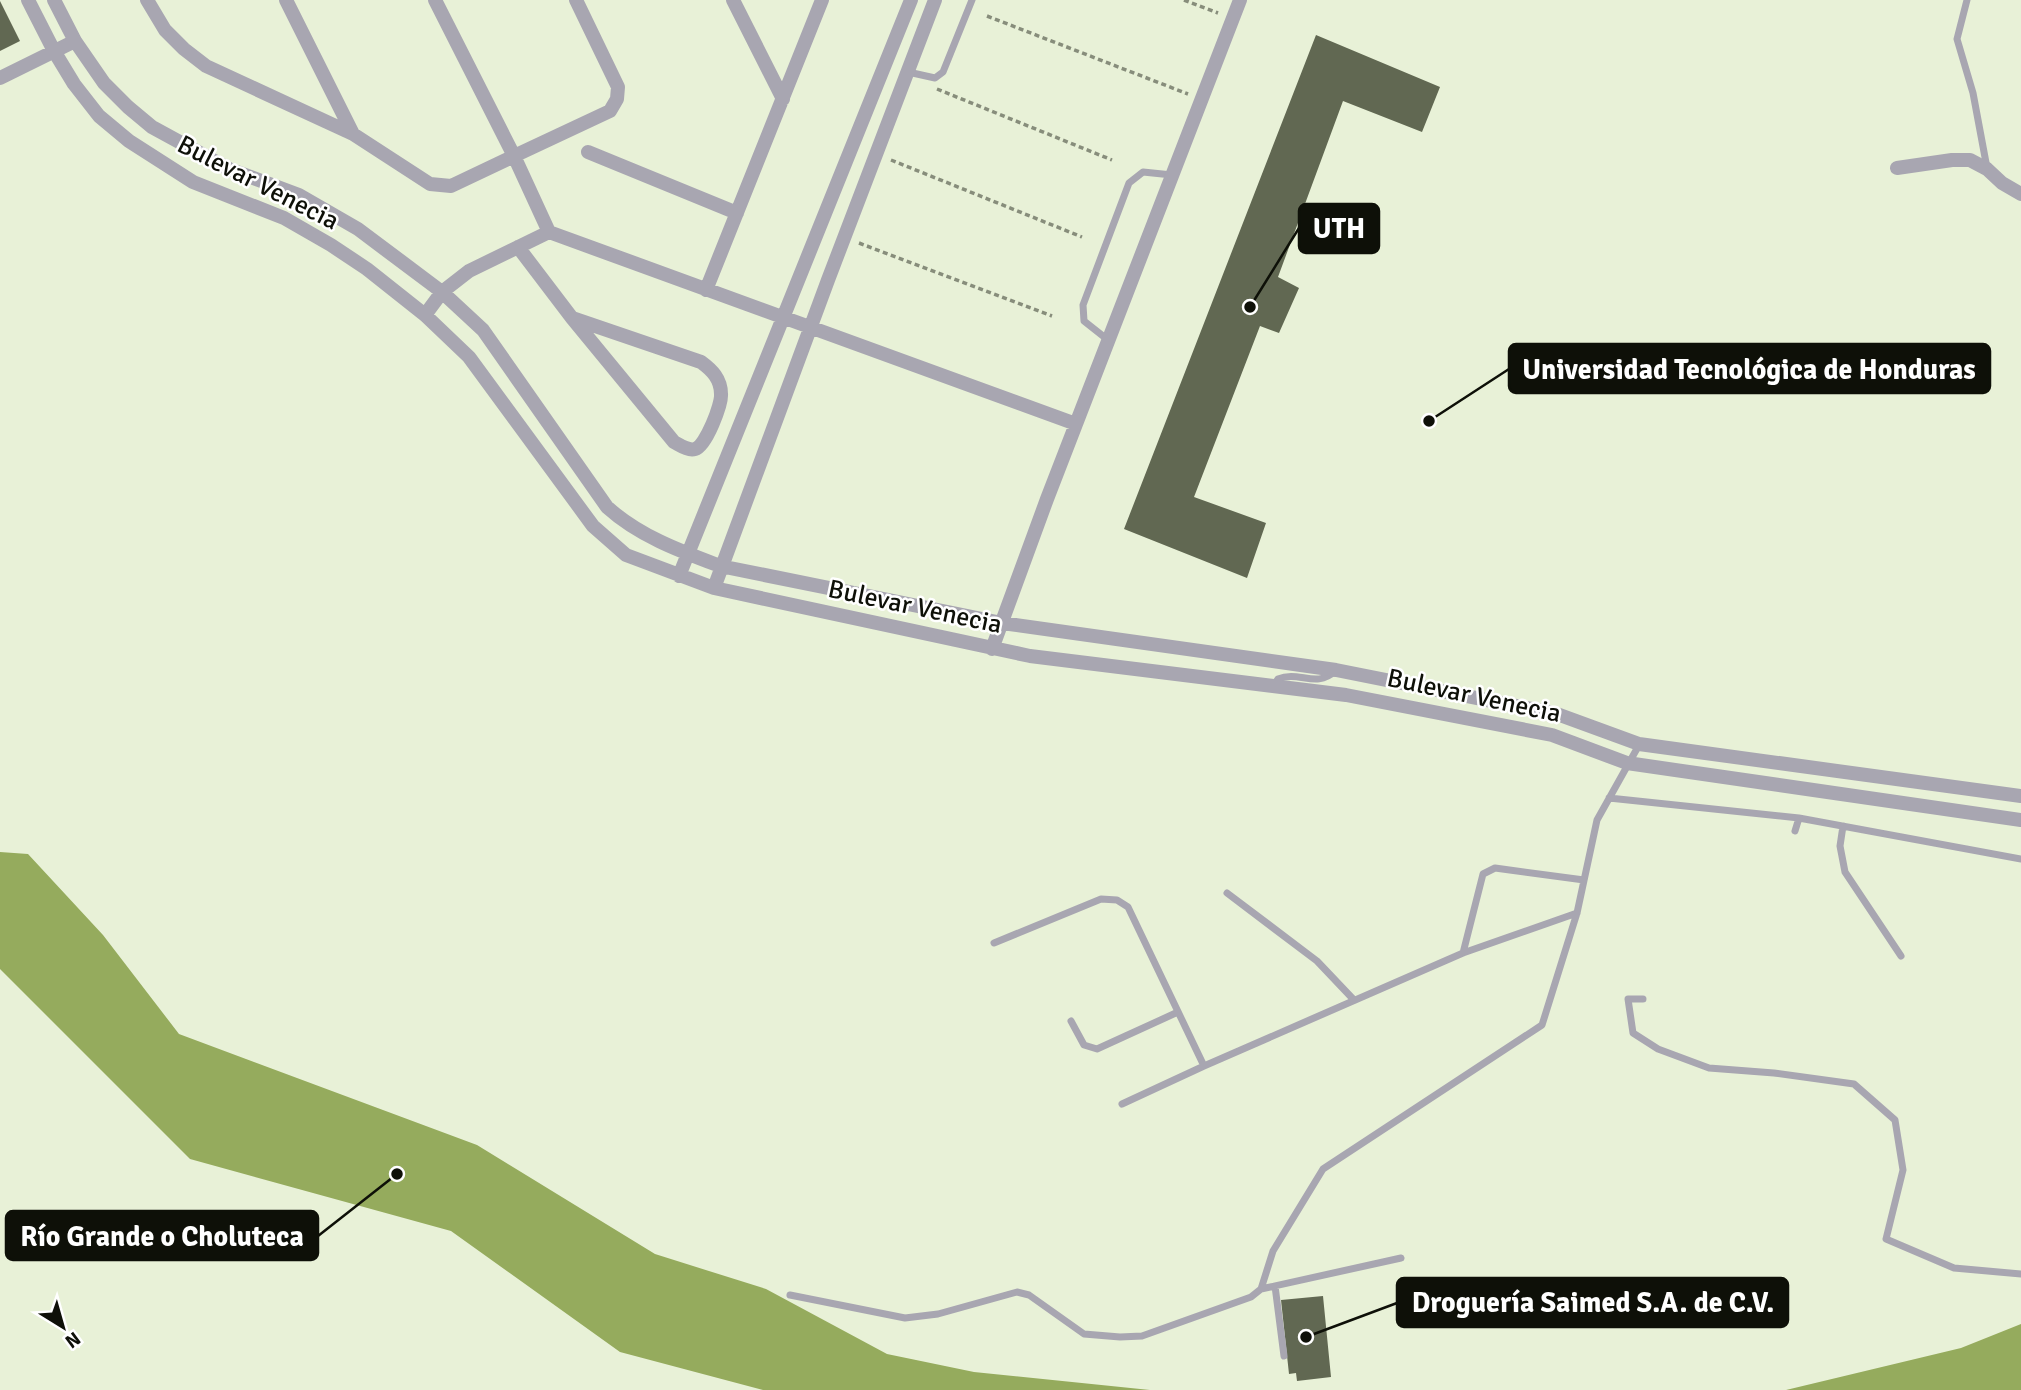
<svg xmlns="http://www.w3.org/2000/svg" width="2021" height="1390" viewBox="0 0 2021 1390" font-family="Signika,sans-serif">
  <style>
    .water { fill: #95ab5d }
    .building { fill: #616852 }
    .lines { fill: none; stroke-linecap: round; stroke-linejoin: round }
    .path { stroke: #878d7b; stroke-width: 3.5; stroke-dasharray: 5 3.5; stroke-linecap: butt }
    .lane { stroke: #a8a6b1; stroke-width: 7 }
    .street { stroke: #a8a6b1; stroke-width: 14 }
    .labels { text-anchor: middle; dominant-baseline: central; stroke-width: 5; stroke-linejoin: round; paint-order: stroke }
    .street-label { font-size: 26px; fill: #0e1008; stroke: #fff }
    .leader { fill: none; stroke: #0e1008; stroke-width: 2.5 }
    .callout-dot { fill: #0e1008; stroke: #fff; stroke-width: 2.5 }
    .callout { fill: #0e1008; stroke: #0e1008; stroke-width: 2.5 }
    .callout-label { font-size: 28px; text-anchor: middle; font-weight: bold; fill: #fff }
  </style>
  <rect width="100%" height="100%" fill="#e8f1d7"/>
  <path class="water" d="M0 852 28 854 103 935 179 1034 477 1145 655 1254 766 1289 887 1354 974 1372 1150 1390H763L620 1352 451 1231 190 1159 0 969Z
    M2021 1324V1390H1786L1961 1348Z"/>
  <path class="building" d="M0 1 20 41 0 51Z
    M1316 35 1440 87 1422 132 1343 101 1278 277 1299 288 1279 333 1260 326 1194 497 1266 523 1247 578 1124 529Z
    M1323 1296 1331 1377 1297 1381 1296 1373 1289 1374 1281 1300Z"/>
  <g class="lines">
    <path class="path" d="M1184 0 1218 13
      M987 16 1188 94
      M937 89 1112 160
      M891 160 1082 237
      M859 243 1052 316"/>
    <path class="lane" d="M1967 0 1957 39 1973 93 1987 168
      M908 72 935 78 943 72 972 0
      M1108 340 1084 321 1083 305 1129 183 1143 172 1172 175
      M1274 685 1278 679C1299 670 1316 689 1335 671
      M1609 798 1799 818 2021 859
      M1843 826 1840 846 1845 872 1901 956
      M1795 831 1799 818
      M1227 893 1317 961 1354 1000
      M994 943 1101 899 1117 900 1128 907 1204 1066
      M1463 953 1483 874 1495 868 1584 880
      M1643 999H1628L1633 1033 1658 1049 1709 1068 1774 1073 1854 1084 1895 1120 1903 1170 1886 1239 1954 1268 2021 1274
      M1071 1021 1084 1045 1097 1049 1178 1012
      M1122 1104 1204 1066 1463 953 1577 913
      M1275 1286 1284 1356
      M1261 1289 1401 1258
      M790 1295 905 1318 938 1314 1017 1292 1029 1295 1084 1334 1120 1337 1142 1336 1251 1297 1261 1289 1273 1251 1323 1169 1542 1025 1577 913 1597 820 1639 745"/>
    <path class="street" d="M28 0 54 51 74 84 99 116 129 141 193 182 284 218 331 245 367 269 425 315 469 357 593 526 626 555 714 588 1030 656 1346 695 1552 735 1627 763 2021 820
      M54 0 75 41 104 83 128 107 152 127 229 169 299 195 358 229 442 292 483 330 607 507C639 536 680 551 720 566L1002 623 1336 670 1557 714 1639 744 2021 796
      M147 0 165 30 184 49 206 66 353 134 430 184 451 186 514 156 435 0
      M286 0 353 134
      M576 0 618 87 617 99 610 111 514 156 549 232 1076 424
      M733 0 783 99
      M0 78 75 41
      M588 152 737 213
      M1897 168 1952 160H1970L1987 169 2002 183 2021 194
      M518 247 572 318 674 442C680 445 688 451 695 449 706 446 722 404 721 394 721 379 712 370 701 362L572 318
      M706 290 822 0
      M425 315 442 292 469 271 549 232
      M679 576 911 0
      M714 588 828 280 935 0
      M992 649 1047 499 1240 0"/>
  </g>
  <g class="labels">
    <g class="street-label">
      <text transform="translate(258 183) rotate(27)">Bulevar Venecia</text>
      <text transform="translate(915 607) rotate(12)">Bulevar Venecia</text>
      <text transform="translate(1474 696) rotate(12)">Bulevar Venecia</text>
    </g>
  </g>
  <path class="leader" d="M1250 307L1299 228M1429 421L1509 369M397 1174L318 1236M1306 1337L1397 1303"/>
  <g class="callout-dot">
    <circle cx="1250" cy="307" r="7"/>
    <circle cx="1429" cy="421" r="7"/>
    <circle cx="397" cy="1174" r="7"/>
    <circle cx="1306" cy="1337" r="7"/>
  </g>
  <g class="callout">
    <rect x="1299" y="204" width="80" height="49" rx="7"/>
    <rect x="1509" y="344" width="481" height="49" rx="7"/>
    <rect x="6" y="1211" width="312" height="49" rx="7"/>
    <rect x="1397" y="1278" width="391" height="49" rx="7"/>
  </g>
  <g class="callout-label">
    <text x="1339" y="238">UTH</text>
    <text x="1749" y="379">Universidad Tecnológica de Honduras</text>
    <text x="162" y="1246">Río Grande o Choluteca</text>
    <text x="1593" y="1312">Droguería Saimed S.A. de C.V.</text>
  </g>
  <g transform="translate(63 1327) rotate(143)" stroke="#ffffff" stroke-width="5" paint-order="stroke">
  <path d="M0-5L12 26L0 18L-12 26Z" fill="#0e1008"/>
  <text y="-10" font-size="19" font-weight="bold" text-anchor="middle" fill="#0e1008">N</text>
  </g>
</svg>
